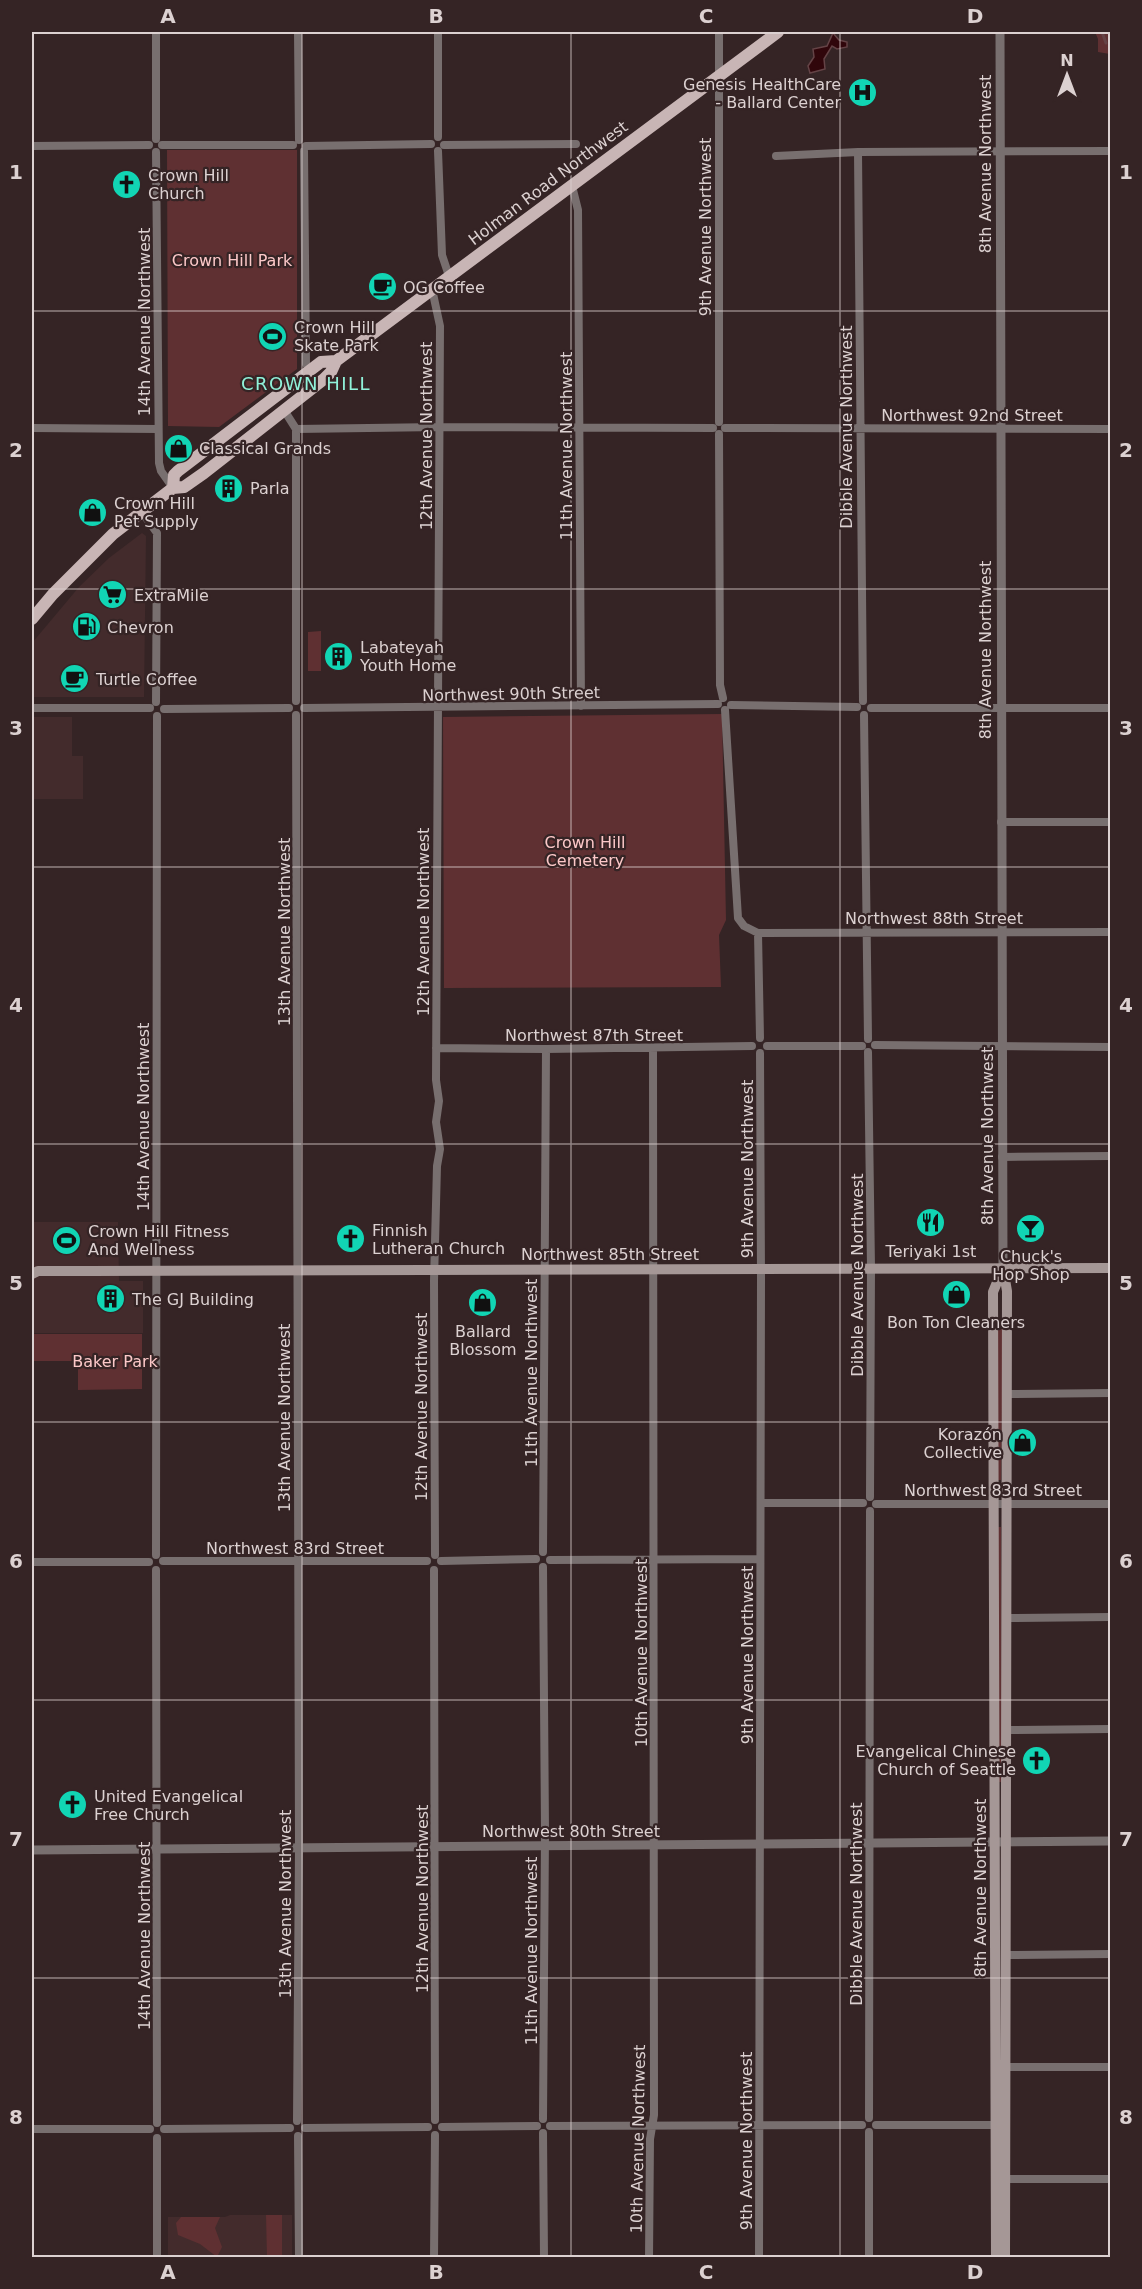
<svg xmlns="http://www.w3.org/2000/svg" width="1142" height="2289" viewBox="0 0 1142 2289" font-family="'DejaVu Sans',sans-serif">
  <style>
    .built { fill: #432b2c }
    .green { fill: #5f3032 }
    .water { fill: #30060b; stroke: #644346; stroke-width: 1.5 }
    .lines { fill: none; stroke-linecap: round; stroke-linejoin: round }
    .stream { stroke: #644346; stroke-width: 3 }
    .minor { stroke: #786f6f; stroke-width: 8 }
    .tertiary { stroke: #786f6f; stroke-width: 9 }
    .secondary { stroke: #a59796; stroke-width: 10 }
    .primary { stroke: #c8b5b5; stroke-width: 12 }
    .grid { fill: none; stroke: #dcd1d1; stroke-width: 1.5; stroke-opacity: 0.55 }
    .labels { text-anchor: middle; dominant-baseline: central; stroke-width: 4.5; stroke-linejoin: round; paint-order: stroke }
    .poi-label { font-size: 16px; fill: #dcd1d1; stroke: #352425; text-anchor: start }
    .street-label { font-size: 16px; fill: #dcd1d1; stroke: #352425 }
    .park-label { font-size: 16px; fill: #fcc8c8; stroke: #352425 }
    .neighbourhood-label { font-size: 18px; letter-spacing: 1.5px; fill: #90f2da; stroke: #352425 }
    .neatline { fill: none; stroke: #dcd1d1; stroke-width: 2 }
    .grid-label { font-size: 20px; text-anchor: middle; font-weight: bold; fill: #dcd1d1 }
  </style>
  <rect width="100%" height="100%" fill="#352425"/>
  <path class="built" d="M142 533 146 536 144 697H32V643L79 587 109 558Z
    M32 717H72V756H83V799H32Z
    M32 1222H118L119 1281H143V1333H32Z
    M230 2215H292V2257H168V2217H225Z"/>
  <path class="green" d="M1095 32H1110V54L1098 52V39Z
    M167 150H297V369L219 427 168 426Z
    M321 631V671H308V632Z
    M722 714 726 920 719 935 721 987 444 988 443 717Z
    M998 1329H1003L1001 1480H997Z
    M32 1334H142V1389L78 1390V1361H32Z
    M998 1527H1001L1002 1782H998Z
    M266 2215H282V2257H267Z
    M181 2217H220L215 2228 222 2247 217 2257 200 2244 178 2235 176 2223Z"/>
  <path class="water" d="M833 33 839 40 847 42V47L837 49 832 46 824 59 825 69 810 73 808 66 814 57 813 49 827 46Z"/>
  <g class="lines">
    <path class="stream" d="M1102 32 1106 43"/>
    <path class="minor" d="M298 32 299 140
      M438 32V137
      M719 32V422
      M156 139V32
      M162 145H293
      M444 145 576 144
      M32 146 149 145
      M306 146 431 144
      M304 151 306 364 310 370
      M438 151 442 255 449 276
      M156 152 159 463 161 471 173 488
      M858 152 863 701
      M776 156 858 152 1110 151
      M572 186 578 210 581 706
      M432 289 440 326 436 1080 439 1101 436 1122 440 1149 437 1166 434 1281 435 1555
      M284 410 296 429
      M32 428 158 429
      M725 428 1110 429
      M296 429 440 427 713 428
      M296 429V701
      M719 434 720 685 723 698
      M141 511 157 533 156 702
      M731 705 857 707
      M32 708H150
      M304 708 718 704
      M871 708H1110
      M164 709 289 708
      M725 710 738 918 744 926 758 933 760 1038
      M296 715 299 1848 297 2121
      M864 715 868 1039
      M1001 822H1110
      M758 933 1110 932
      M875 1045 1110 1047
      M767 1046H862
      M436 1048 546 1049 752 1046
      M868 1052 871 1268 870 1497
      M1002 1157 1110 1156
      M1007 1394 1110 1393
      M761 1503H863
      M876 1504H1110
      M543 1552 546 1049
      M156 1555 157 716
      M550 1560 760 1559
      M163 1561H427
      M441 1561 536 1559
      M32 1562H149
      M543 1567 545 1832 543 2119
      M156 1570 157 2123
      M434 1570 435 2120
      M1007 1618 1110 1617
      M1007 1730 1110 1729
      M1005 1955 1110 1954
      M1001 2067H1110
      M869 2118 870 1511
      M876 2125H1001
      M550 2126 862 2125
      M442 2127 537 2126
      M305 2128 428 2127
      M32 2129H150
      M164 2129 290 2128
      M869 2132V2258
      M543 2133 544 2258
      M298 2136 299 2258
      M157 2138V2258
      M1005 2179H1110
      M434 2258 435 2135
      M649 2258 650 2139 654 2115 653 1048
      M759 2258 761 1278 760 1053"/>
    <path class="tertiary" d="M1000 32 1003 1268
      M32 1850 1110 1841"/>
    <path class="secondary" d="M1003 1268 1007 1291 1005 2258
      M32 1274 38 1271H89L1110 1268
      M996 2258 993 1292 1003 1268"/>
    <path class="primary" d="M173 488 174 475 178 471 321 362 336 361
      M32 619 53 594 113 534 173 488 184 487 204 473 324 379 331 372 336 361 778 32"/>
  </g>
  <path class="grid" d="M302 32V2258M571 32V2258M840 32V2258M32 311H1110M32 589H1110M32 867H1110M32 1144H1110M32 1422H1110M32 1700H1110M32 1978H1110"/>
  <defs>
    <symbol id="hospital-disc" viewBox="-11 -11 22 22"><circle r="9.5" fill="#11d5b4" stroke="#352425"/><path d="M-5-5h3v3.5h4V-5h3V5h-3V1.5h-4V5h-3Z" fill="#111"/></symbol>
    <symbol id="church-disc" viewBox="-11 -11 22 22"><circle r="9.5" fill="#11d5b4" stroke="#352425"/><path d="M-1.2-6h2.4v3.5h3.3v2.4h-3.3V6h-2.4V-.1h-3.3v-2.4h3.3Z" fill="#111"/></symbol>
    <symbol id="cafe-disc" viewBox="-11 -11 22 22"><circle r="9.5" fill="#11d5b4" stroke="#352425"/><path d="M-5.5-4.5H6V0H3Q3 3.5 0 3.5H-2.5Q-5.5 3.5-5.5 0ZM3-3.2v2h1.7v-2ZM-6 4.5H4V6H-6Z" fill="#111"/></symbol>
    <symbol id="stadium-disc" viewBox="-11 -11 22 22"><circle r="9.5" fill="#11d5b4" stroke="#352425"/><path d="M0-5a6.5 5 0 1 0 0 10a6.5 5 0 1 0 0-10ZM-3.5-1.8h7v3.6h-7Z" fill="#111"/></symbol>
    <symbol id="shop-disc" viewBox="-11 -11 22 22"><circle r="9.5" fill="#11d5b4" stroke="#352425"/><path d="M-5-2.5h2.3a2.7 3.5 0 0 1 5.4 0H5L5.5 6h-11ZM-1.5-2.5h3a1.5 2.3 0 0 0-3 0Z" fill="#111"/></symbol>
    <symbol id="building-disc" viewBox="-11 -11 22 22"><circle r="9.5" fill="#11d5b4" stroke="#352425"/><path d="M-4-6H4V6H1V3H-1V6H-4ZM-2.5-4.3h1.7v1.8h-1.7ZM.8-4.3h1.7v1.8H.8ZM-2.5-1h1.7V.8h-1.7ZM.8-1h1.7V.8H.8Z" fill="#111"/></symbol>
    <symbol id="supermarket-disc" viewBox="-11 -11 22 22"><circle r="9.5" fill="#11d5b4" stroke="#352425"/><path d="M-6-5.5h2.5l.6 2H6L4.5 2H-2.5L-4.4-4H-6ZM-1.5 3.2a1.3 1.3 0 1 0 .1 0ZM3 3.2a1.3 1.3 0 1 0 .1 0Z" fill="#111"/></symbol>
    <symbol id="fuel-disc" viewBox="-11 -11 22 22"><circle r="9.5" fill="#11d5b4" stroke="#352425"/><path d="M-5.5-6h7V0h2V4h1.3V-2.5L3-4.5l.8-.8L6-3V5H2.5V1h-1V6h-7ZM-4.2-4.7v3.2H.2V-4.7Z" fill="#111"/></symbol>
    <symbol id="restaurant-disc" viewBox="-11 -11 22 22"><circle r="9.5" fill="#11d5b4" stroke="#352425"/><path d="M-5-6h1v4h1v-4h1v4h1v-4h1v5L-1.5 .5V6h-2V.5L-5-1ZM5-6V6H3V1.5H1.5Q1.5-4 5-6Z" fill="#111"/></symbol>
    <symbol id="bar-disc" viewBox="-11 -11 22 22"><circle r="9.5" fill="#11d5b4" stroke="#352425"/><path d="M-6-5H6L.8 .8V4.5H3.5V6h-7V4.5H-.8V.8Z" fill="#111"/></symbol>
  </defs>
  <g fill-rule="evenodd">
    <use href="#hospital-disc" x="846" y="76" width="33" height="33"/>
    <use href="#church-disc" x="110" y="168" width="33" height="33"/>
    <use href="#cafe-disc" x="366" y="270" width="33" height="33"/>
    <use href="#stadium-disc" x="256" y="320" width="33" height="33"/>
    <use href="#shop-disc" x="162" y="432" width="33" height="33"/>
    <use href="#building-disc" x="212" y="472" width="33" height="33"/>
    <use href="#shop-disc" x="76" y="496" width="33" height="33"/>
    <use href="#supermarket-disc" x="96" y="578" width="33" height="33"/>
    <use href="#fuel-disc" x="70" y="610" width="33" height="33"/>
    <use href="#building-disc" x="322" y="640" width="33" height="33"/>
    <use href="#cafe-disc" x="58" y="662" width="33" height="33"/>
    <use href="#restaurant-disc" x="914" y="1206" width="33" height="33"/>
    <use href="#bar-disc" x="1014" y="1212" width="33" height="33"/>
    <use href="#church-disc" x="334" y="1222" width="33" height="33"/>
    <use href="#stadium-disc" x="50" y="1224" width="33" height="33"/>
    <use href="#shop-disc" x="940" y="1278" width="33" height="33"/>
    <use href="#building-disc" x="94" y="1282" width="33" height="33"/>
    <use href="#shop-disc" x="466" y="1286" width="33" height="33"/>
    <use href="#shop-disc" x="1006" y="1426" width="33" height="33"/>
    <use href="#church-disc" x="1020" y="1744" width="33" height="33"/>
    <use href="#church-disc" x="56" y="1788" width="33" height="33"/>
  </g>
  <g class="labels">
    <g class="poi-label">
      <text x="841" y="84" text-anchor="end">Genesis HealthCare<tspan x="841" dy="18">- Ballard Center</tspan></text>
      <text x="148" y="175">Crown Hill<tspan x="148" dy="18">Church</tspan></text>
      <text x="403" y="287">OG Coffee</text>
      <text x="294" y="327">Crown Hill<tspan x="294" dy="18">Skate Park</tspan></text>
      <text x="199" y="448">Classical Grands</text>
      <text x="250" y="488">Parla</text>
      <text x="114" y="503">Crown Hill<tspan x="114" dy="18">Pet Supply</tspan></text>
      <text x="134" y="595">ExtraMile</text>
      <text x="107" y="627">Chevron</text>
      <text x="360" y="647">Labateyah<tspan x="360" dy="18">Youth Home</tspan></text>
      <text x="96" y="679">Turtle Coffee</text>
      <text x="372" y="1230">Finnish<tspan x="372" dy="18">Lutheran Church</tspan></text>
      <text x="88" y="1231">Crown Hill Fitness<tspan x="88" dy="18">And Wellness</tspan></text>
      <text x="931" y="1251" text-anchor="middle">Teriyaki 1st</text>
      <text x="1031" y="1256" text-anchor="middle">Chuck's<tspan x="1031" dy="18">Hop Shop</tspan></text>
      <text x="132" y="1299">The GJ Building</text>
      <text x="956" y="1322" text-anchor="middle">Bon Ton Cleaners</text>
      <text x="483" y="1331" text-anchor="middle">Ballard<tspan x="483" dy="18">Blossom</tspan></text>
      <text x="1002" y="1434" text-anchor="end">Korazón<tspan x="1002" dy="18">Collective</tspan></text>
      <text x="1016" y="1751" text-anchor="end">Evangelical Chinese<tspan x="1016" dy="18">Church of Seattle</tspan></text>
      <text x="94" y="1796">United Evangelical<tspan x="94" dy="18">Free Church</tspan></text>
    </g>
    <g class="street-label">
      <text transform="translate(985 164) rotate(-90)">8th Avenue Northwest</text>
      <text transform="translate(548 183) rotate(-37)">Holman Road Northwest</text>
      <text transform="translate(705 227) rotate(-90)">9th Avenue Northwest</text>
      <text transform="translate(144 322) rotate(-90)">14th Avenue Northwest</text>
      <text x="972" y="415">Northwest 92nd Street</text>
      <text transform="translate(846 427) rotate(-90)">Dibble Avenue Northwest</text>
      <text transform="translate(426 436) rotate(-90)">12th Avenue Northwest</text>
      <text transform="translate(566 446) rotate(-90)">11th Avenue Northwest</text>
      <text transform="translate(985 650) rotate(-90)">8th Avenue Northwest</text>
      <text transform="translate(511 694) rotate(-1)">Northwest 90th Street</text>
      <text x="934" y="918">Northwest 88th Street</text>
      <text transform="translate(423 922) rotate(-90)">12th Avenue Northwest</text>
      <text transform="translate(284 932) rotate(-90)">13th Avenue Northwest</text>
      <text x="594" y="1035">Northwest 87th Street</text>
      <text transform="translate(143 1117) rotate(-90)">14th Avenue Northwest</text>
      <text transform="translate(987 1136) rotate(-90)">8th Avenue Northwest</text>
      <text transform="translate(747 1169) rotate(-90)">9th Avenue Northwest</text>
      <text x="610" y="1254">Northwest 85th Street</text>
      <text transform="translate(857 1275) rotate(-90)">Dibble Avenue Northwest</text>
      <text transform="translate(531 1373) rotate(-90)">11th Avenue Northwest</text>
      <text transform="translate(421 1407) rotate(-90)">12th Avenue Northwest</text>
      <text transform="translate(284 1418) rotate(-90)">13th Avenue Northwest</text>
      <text x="993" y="1490">Northwest 83rd Street</text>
      <text x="295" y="1548">Northwest 83rd Street</text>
      <text transform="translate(641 1653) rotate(-90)">10th Avenue Northwest</text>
      <text transform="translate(747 1655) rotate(-90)">9th Avenue Northwest</text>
      <text x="571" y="1831">Northwest 80th Street</text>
      <text transform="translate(980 1888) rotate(-90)">8th Avenue Northwest</text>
      <text transform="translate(422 1899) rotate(-90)">12th Avenue Northwest</text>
      <text transform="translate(285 1904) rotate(-90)">13th Avenue Northwest</text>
      <text transform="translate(856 1904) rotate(-90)">Dibble Avenue Northwest</text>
      <text transform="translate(144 1936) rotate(-90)">14th Avenue Northwest</text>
      <text transform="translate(531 1951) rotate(-90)">11th Avenue Northwest</text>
      <text transform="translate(638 2139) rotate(-89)">10th Avenue Northwest</text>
      <text transform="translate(746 2141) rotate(-90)">9th Avenue Northwest</text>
    </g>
    <g class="park-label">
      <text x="232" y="260">Crown Hill Park</text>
      <text x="585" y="842">Crown Hill<tspan x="585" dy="18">Cemetery</tspan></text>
      <text x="115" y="1361">Baker Park</text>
    </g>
    <g class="neighbourhood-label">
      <text x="306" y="383">CROWN HILL</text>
    </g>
  </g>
  <rect width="1142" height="2289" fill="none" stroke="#352425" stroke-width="66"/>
  <g transform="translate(1067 75)" stroke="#352425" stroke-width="4.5" paint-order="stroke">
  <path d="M0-4.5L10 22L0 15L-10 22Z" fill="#dcd1d1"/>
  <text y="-9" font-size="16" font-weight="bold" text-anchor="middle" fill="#dcd1d1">N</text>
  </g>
  <rect x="33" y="33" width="1076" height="2223" class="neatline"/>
  <g class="grid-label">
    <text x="168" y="23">A</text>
    <text x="436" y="23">B</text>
    <text x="706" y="23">C</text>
    <text x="975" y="23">D</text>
    <text x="16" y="179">1</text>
    <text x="1126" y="179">1</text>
    <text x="16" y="457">2</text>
    <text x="1126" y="457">2</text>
    <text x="16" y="735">3</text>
    <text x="1126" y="735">3</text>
    <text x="16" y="1012">4</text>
    <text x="1126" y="1012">4</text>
    <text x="16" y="1290">5</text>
    <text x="1126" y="1290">5</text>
    <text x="16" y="1568">6</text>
    <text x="1126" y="1568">6</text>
    <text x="16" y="1846">7</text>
    <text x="1126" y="1846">7</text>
    <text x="16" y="2124">8</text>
    <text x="1126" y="2124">8</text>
    <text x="168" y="2279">A</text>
    <text x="436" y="2279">B</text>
    <text x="706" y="2279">C</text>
    <text x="975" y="2279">D</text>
  </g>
</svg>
